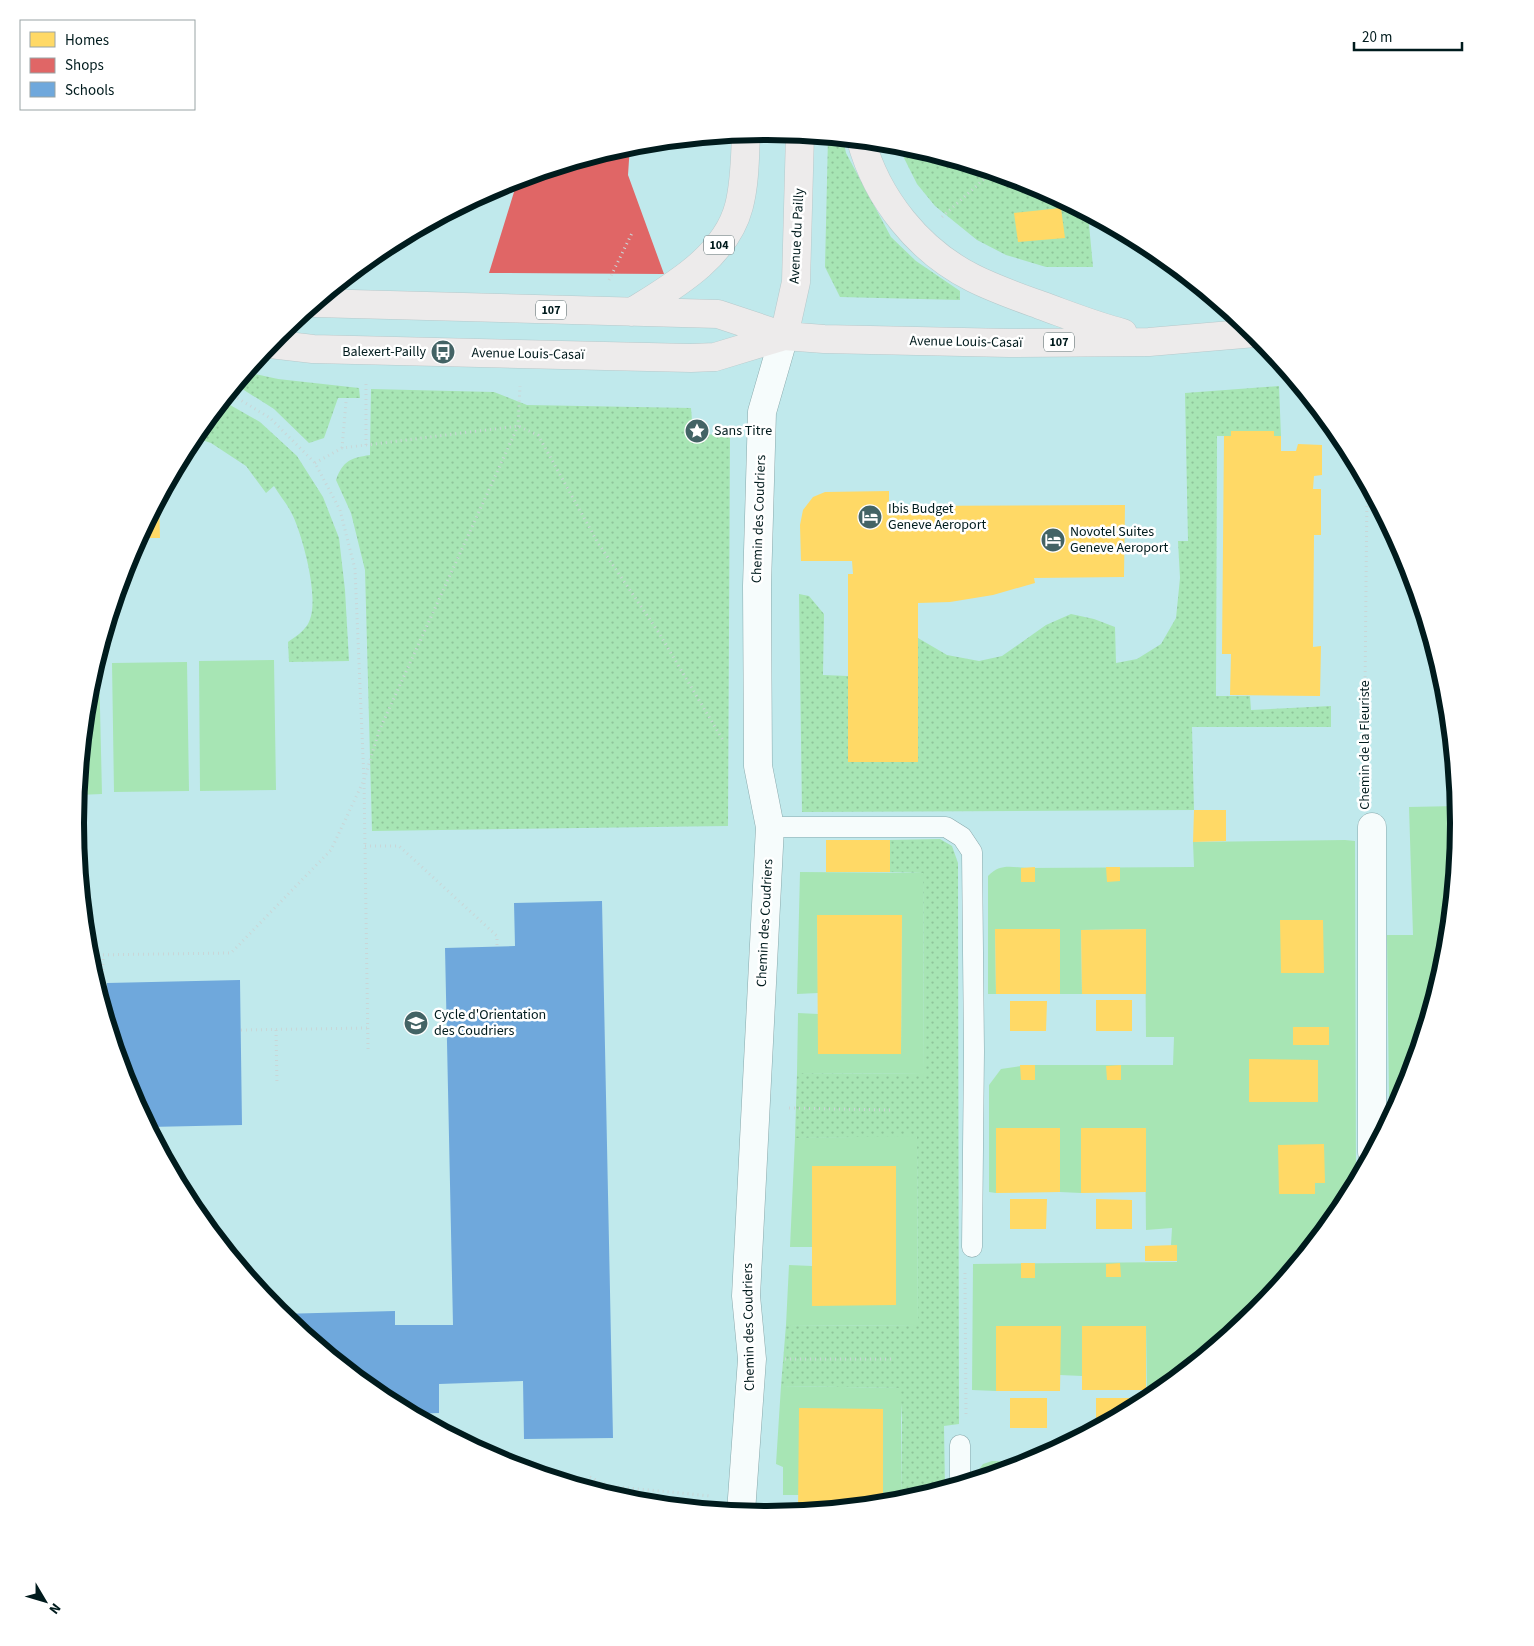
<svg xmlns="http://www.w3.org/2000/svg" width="1534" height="1646" viewBox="0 0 1534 1646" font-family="'Source Sans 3',sans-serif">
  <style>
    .grass { fill: url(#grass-dots) }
    .garden { fill: #a7e5b4 }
    .homes { fill: #ffd966 }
    .shops { fill: #e06666 }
    .schools { fill: #6fa8dc }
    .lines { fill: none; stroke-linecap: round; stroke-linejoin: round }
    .service-casing { stroke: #88a8ab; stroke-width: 21 }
    .minor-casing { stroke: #88a8ab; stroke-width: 29 }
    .tertiary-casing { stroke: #88a8ab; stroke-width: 29 }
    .primary-casing { stroke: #b6c9cb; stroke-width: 29 }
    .path { stroke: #c9d6d7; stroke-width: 3; stroke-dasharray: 1 4; stroke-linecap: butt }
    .service { stroke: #f6fcfc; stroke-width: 20 }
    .minor { stroke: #f6fcfc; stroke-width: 28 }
    .tertiary { stroke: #f6fcfc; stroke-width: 28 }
    .primary { stroke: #edebeb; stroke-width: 28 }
    .labels { text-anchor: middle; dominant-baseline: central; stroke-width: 5; stroke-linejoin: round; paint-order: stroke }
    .shield { fill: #fff; stroke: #4c5f61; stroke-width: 1 }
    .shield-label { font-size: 12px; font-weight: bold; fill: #001b1d }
    .street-label { font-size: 14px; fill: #001b1d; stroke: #fff }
    .poi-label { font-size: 14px; fill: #001b1d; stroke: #fff; text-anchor: start }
    .rim { fill: none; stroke: #001b1d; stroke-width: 6 }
  </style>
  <defs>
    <pattern id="grass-dots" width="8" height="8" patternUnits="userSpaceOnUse" patternTransform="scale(1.25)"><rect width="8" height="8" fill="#a7e5b4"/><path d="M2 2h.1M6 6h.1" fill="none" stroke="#8ec49a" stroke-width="1.8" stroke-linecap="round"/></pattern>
  </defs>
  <rect width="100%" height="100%" fill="#c0e9ec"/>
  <path class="grass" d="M828 137 843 138 846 153 891 237 916 261 960 291V300L840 297 825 267Z
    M897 144 1032 184 1088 214 1093 267H1046L1006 255 977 240 935 206 917 184Z
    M246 372 278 379 359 388 360 398H338L324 438 309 443 274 409 236 385Z
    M1279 386 1281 436H1274V431H1231V436H1217L1216 696H1250L1251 710 1331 706V727H1192L1194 810 802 812 799 594 809 596 824 614 823 675 848 676V762H918V638L947 655 979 661 1002 656 1046 625 1071 614 1094 619 1115 627 1116 663 1137 659 1161 644 1176 618 1180 578 1178 541H1188L1185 393Z
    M371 389 494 392 527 405 691 408 693 433 730 436 728 826 372 831 365 570 351 513 336 480C343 461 350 458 370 455Z
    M223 401 260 422 297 456 323 497 339 538 345 590 349 661 289 662 288 642C295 637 303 632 308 624 321 602 303 538 293 516 288 505 280 496 274 486L266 493 246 466 211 443 193 437Z
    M940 839 952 846 958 863 959 1424 944 1426 945 1489 901 1502 902 1419 900 1388 781 1386 786 1325 918 1326 917 1137 795 1138 797 1073 924 1074 923 873 890 872V840Z"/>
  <path class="garden" d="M274 660 276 790 200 791 199 661Z
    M187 662 189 791 114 792 112 663Z
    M95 665H99L102 794 78 795 88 688Z
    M1457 806 1459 823 1446 958 1423 1032H1420C1421 1052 1410 1081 1401 1099H1389L1387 935H1413L1409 807Z
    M1345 840 1355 841 1356 1181 1342 1208 1256 1313 1147 1401 1146 1326H1082V1376L1060 1375 996 1327V1391L972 1390 973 1264 1177 1262V1246L1171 1245 1172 1228 1146 1230 1145 1128H1081V1193L1060 1192V1128H996V1193L989 1192V1085L1001 1069 1028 1065H1173L1174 1037H1146L1145 929 1081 930 1082 994H1060L995 929 996 994H988V876C1000 863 1011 867 1027 868L1194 867 1193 842Z
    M800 872 923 873 924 1074 797 1073 798 1013 818 1014V1054H901L902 915H817L818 993 797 994Z
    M917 1136 918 1326 786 1325 789 1265 812 1266V1305H896V1166H812V1247H790L795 1138Z
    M781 1386 901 1388V1502L883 1504V1409H799V1495H783V1467L776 1464Z
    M992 1461 1028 1462H1033L974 1480V1476L983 1464Z"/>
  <path class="homes" d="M1061 208 1065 238 1018 242 1014 213Z
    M1231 431H1274V436H1281V451H1296L1298 444 1322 445V475L1314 476 1313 489H1321V535H1314L1313 647 1321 646 1320 696 1230 695 1231 654H1222L1224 436H1231Z
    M889 491V506L1125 505 1124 577 1034 578 1035 583 993 595 950 602 918 603V762H848V574H853L852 561H801L800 525 803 510 813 497 825 492Z
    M159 499 160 538H138Z
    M122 576 123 592 117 600H115Z
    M1194 810H1226V841L1193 842Z
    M826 840H890V872H826Z
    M1035 867V882H1021V868Z
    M1106 867H1120V881L1107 882Z
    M817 915H902L901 1054H818Z
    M1280 920H1323L1324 973H1281Z
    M995 929H1060V994H996Z
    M1146 929V994H1082L1081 930Z
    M1096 1000H1132V1031H1096Z
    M1010 1001H1047L1046 1031H1010Z
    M1293 1027H1329V1045H1293Z
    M1249 1059 1318 1060V1102H1249Z
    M1020 1065H1035V1080H1021Z
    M1121 1065V1080H1107L1106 1066Z
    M996 1128H1060V1192L996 1193Z
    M1081 1128H1146V1192L1081 1193Z
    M1324 1144 1325 1183H1315V1194H1279L1278 1145Z
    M812 1166H896V1305L812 1306Z
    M1010 1199H1047L1046 1229H1010Z
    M1096 1199 1132 1200V1229H1096Z
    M1177 1245V1261H1145V1246Z
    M1021 1263H1035V1278H1021Z
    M1120 1263 1121 1277H1106V1264Z
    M996 1326H1061L1060 1391H996Z
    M1082 1326H1146V1390H1082Z
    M1010 1398H1047V1428H1010Z
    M1096 1398H1132V1409L1096 1428Z
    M799 1408 883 1409V1504L798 1512Z"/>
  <path class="shops" d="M630 145 628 175 664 274 489 273 518 179Z"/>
  <path class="schools" d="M602 901 613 1438 524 1439 523 1381 439 1384V1413L411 1414 382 1398 279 1314 395 1311V1325H453L445 948 515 946 514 903Z
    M240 980 242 1125 149 1127 128 1088 104 1011H108L107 983Z"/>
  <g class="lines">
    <defs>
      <path id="service" d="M770 827H946L962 837 972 852 974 1051 972 1247
        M960 1484V1445"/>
      <path id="minor" d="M1372 827V1152"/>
      <path id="tertiary" d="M741 1512 752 1359 746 1296 770 827 758 766 757 586 762 412 784 336"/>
      <path id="primary" d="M861 140C877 199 919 251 973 278 995 289 1018 297 1040 305 1068 315 1095 326 1123 333
        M315 303 718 314 784 336 824 339 1009 343 1149 342 1255 333
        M632 312C672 287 726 257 739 206 745 183 745 157 746 133
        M784 336 796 282 800 134
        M270 344 313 349 691 358 715 357 784 336"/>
    </defs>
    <use href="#service" class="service-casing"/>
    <use href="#minor" class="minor-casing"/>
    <use href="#tertiary" class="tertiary-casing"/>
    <use href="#primary" class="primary-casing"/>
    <path class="path" d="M983 169 984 179
      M942 217 984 179 1008 176
      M363 264 367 272
      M609 280 633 231
      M366 445V383
      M342 448 346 402
      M315 463 342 448 518 426 538 435 598 543 659 633 724 742
      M1364 797 1367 485
      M365 846H399L497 936V946
      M88 955 231 953 331 850 364 780 355 569 340 510 315 463 270 418 229 393
      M103 1005V955
      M241 1030 368 1028
      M276 1030 277 1085
      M368 1049 364 780 379 731 518 426 520 386
      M789 1108 891 1110
      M965 1273 966 1417
      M785 1359H891
      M590 1477 608 1486 711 1496"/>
    <use href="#service" class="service"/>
    <use href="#minor" class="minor"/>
    <use href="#tertiary" class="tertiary"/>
    <use href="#primary" class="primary"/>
  </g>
  <defs>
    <symbol id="bus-disc" viewBox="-11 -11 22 22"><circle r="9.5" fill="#436365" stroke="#fff"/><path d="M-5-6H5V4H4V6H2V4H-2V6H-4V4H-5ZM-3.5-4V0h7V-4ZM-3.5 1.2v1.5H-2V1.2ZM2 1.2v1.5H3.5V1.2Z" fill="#fff"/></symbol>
    <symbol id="sight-disc" viewBox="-11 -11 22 22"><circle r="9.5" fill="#436365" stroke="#fff"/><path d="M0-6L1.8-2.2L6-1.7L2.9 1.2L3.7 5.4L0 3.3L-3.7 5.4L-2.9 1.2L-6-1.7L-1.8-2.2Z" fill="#fff"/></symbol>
    <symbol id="hotel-disc" viewBox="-11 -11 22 22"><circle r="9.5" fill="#436365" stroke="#fff"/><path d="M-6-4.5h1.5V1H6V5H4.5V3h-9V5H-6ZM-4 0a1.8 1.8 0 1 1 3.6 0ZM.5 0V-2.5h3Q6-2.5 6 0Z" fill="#fff"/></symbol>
    <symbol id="school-disc" viewBox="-11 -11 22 22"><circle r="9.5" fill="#436365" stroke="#fff"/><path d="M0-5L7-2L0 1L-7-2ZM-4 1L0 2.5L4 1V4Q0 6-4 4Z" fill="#fff"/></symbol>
  </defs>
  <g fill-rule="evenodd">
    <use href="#bus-disc" x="429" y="338" width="28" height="28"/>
    <use href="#sight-disc" x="683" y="417" width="28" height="28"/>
    <use href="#hotel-disc" x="856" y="503" width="28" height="28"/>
    <use href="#hotel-disc" x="1039" y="526" width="28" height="28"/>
    <use href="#school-disc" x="402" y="1009" width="28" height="28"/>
  </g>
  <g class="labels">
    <g class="shield">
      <rect x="704" y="235.5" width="30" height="19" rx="4"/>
      <rect x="536" y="300.5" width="30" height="19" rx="4"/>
      <rect x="1044" y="332.5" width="30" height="19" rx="4"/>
    </g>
    <g class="shield-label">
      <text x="719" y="245">104</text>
      <text x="551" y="310">107</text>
      <text x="1059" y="342">107</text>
    </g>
    <g class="street-label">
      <text transform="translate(797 236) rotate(-87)">Avenue du Pailly</text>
      <text transform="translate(966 342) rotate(1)">Avenue Louis-Casaï</text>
      <text transform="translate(528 354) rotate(1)">Avenue Louis-Casaï</text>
      <text transform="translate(759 519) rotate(-88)">Chemin des Coudriers</text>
      <text transform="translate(1365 745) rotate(-90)">Chemin de la Fleuriste</text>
      <text transform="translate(765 923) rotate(-87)">Chemin des Coudriers</text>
      <text transform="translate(749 1327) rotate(-91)">Chemin des Coudriers</text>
    </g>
    <g class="poi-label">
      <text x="426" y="352" text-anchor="end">Balexert-Pailly</text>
      <text x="714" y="431">Sans Titre</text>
      <text x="888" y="509">Ibis Budget<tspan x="888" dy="16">Geneve Aeroport</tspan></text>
      <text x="1070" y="532">Novotel Suites<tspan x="1070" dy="16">Geneve Aeroport</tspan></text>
      <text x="434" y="1015">Cycle d'Orientation<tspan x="434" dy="16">des Coudriers</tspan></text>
    </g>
  </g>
  <path d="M0 0H1534V1646H0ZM84 823a683 683 0 1 1 1366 0a683 683 0 1 1-1366 0Z" fill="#fff" fill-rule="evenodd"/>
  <path class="rim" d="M84 823a683 683 0 1 1 1366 0a683 683 0 1 1-1366 0Z"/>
  <rect x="20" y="20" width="175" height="90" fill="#ffffff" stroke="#99a4a5"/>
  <rect x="30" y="32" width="25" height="15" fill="#ffd966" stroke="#99a4a5"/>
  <text x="65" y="45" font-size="15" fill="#001b1d">Homes</text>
  <rect x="30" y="58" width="25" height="15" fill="#e06666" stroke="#99a4a5"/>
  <text x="65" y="70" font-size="15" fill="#001b1d">Shops</text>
  <rect x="30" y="82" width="25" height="15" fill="#6fa8dc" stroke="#99a4a5"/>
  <text x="65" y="95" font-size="15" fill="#001b1d">Schools</text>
  <g transform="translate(45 1601) rotate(128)" stroke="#ffffff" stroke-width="4" paint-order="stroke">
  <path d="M0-4L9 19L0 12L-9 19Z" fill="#001b1d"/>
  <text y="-8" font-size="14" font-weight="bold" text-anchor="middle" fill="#001b1d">N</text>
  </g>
  <path d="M1354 42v8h108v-8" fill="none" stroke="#001b1d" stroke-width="2.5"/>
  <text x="1362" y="42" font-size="15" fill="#001b1d" stroke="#ffffff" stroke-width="4" paint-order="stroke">20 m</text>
</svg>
